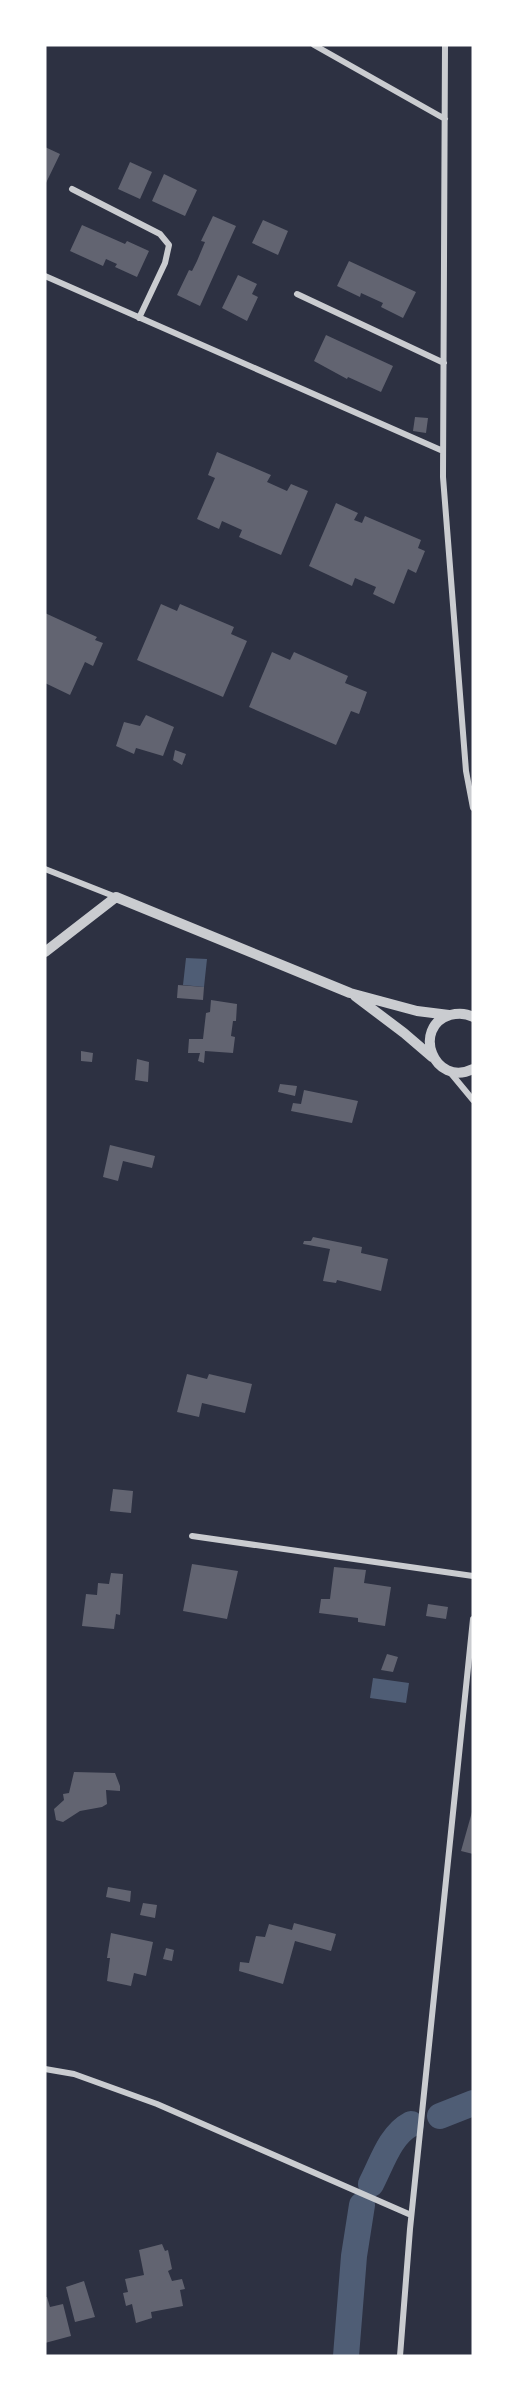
<svg xmlns="http://www.w3.org/2000/svg" width="518" height="2401" viewBox="0 0 518 2401" font-family="'DM Sans',sans-serif">
  <style>
    .water { fill: #4f5d75 }
    .lines { fill: none; stroke-linecap: round; stroke-linejoin: round }
    .canal { stroke: #4f5d75; stroke-width: 26 }
    .building { fill: #626471 }
    .minor { stroke: #caccd0; stroke-width: 6 }
    .tertiary { stroke: #caccd0; stroke-width: 10 }
  </style>
  <rect width="100%" height="100%" fill="#2d3142"/>
  <path class="water" d="M186 958 207 959 204 987 183 985Z
    M373 1678 409 1683 406 1703 370 1698Z"/>
  <g class="lines">
    <path class="canal" d="M440 2116 473 2103
      M371 2184C382 2163 390 2135 411 2124
      M346 2356 354 2256 362 2205"/>
  </g>
  <path class="building" d="M45 147 60 154 45 185Z
    M130 162 152 172 140 199 118 189Z
    M164 174 197 190 185 216 152 201Z
    M213 216 236 226 200 306 177 295 189 270 192 271 197 261 205 242 201 241Z
    M263 220 288 231 278 255 252 243Z
    M82 225 125 244 127 241 149 251 137 277 115 267 117 264 106 259 103 266 70 251Z
    M349 261 416 292 403 318 381 307 383 303 361 293 360 297 337 286Z
    M238 275 257 284 252 294 258 297 247 321 222 308Z
    M326 335 393 366 381 392 348 377 347 379 314 361Z
    M415 417 428 418 426 433 413 431Z
    M217 452 271 475 267 482 287 491 291 484 308 491 281 555 239 537 242 530 222 521 219 529 197 519 215 478 208 475Z
    M336 503 358 513 354 520 362 523 365 516 421 540 418 548 425 551 416 573 408 569 394 604 373 594 376 587 355 578 352 586 309 566Z
    M161 604 177 611 180 604 234 627 231 634 247 641 223 697 137 660Z
    M45 613 97 637 95 640 103 643 93 666 85 662 70 695 45 683Z
    M272 652 290 660 294 652 348 676 345 683 367 692 359 714 351 711 336 745 249 707Z
    M146 715 174 727 163 756 136 748 134 754 116 746 124 722 140 726Z
    M175 750 186 754 182 765 173 760Z
    M178 985 204 987 203 1000 177 998Z
    M211 1000 237 1004 236 1021H233L231 1036 235 1037 233 1053 205 1051 204 1063 198 1061 200 1053H188L189 1039H203L206 1013 210 1012Z
    M81 1051 93 1053 92 1062 81 1061Z
    M137 1059 149 1062 148 1082 135 1080Z
    M280 1084 297 1086 295 1096 278 1092Z
    M304 1090 358 1101 352 1123 291 1111 293 1103 301 1104Z
    M110 1145 155 1156 152 1168 123 1161 118 1181 103 1177Z
    M313 1237 362 1247 361 1253 388 1259 381 1291 337 1280 336 1283 323 1281 330 1249 303 1244 304 1241H311Z
    M187 1374 207 1379 209 1374 252 1384 245 1413 202 1403 199 1417 177 1412Z
    M113 1489 133 1491 131 1513 110 1511Z
    M192 1564 238 1571 227 1619 183 1611Z
    M334 1567 366 1570 364 1583 391 1587 385 1626 358 1622V1618L319 1613 321 1599H330Z
    M111 1573 123 1574 120 1615 116 1614 114 1629 82 1626 86 1594 97 1595 98 1583 109 1584Z
    M428 1604 448 1607 446 1619 426 1616Z
    M387 1654 398 1657 393 1672 381 1670Z
    M74 1772 115 1773 120 1786V1791L106 1790 107 1804 102 1807 80 1811 63 1822 56 1820 54 1809 64 1800 63 1794 69 1793Z
    M472 1812H473V1854L461 1851Z
    M108 1887 131 1891 130 1902 106 1897Z
    M143 1903 157 1905 155 1918 140 1915Z
    M294 1923 336 1934 331 1951 295 1941 283 1984 239 1971 240 1962 249 1963 256 1936 265 1937 269 1924 292 1930Z
    M111 1933 153 1942 146 1976 134 1973 131 1986 107 1981 110 1958H107Z
    M166 1948 174 1950 172 1961 163 1959Z
    M162 2244 165 2251 168 2250 172 2269 168 2271 172 2281 182 2279 185 2289 180 2290 183 2306 151 2312 152 2318 136 2323 132 2304 126 2306 123 2293 128 2292 125 2279 144 2275 139 2250Z
    M84 2281 95 2317 75 2322 66 2287Z
    M45 2297H47L50 2307 63 2304 71 2336 45 2343Z"/>
  <g class="lines">
    <path class="minor" d="M314 45 445 119
      M445 45 443 477 466 771 473 808
      M72 189 160 234 169 245 165 263 139 318
      M45 276 443 451
      M297 294 444 363
      M45 869 116 897
      M449 1071 473 1100
      M192 1536 473 1576
      M45 2069 74 2074 157 2104 411 2215
      M400 2356 410 2229 473 1619"/>
    <path class="tertiary" d="M45 952 116 897 350 993 417 1011 449 1015
      M355 996 404 1033 432 1057
      M473 1017C466 1013 458 1013 450 1015 411 1027 434 1088 473 1069"/>
  </g>
  <rect width="518" height="2401" fill="none" stroke="#ffffff" stroke-width="93"/>
</svg>
